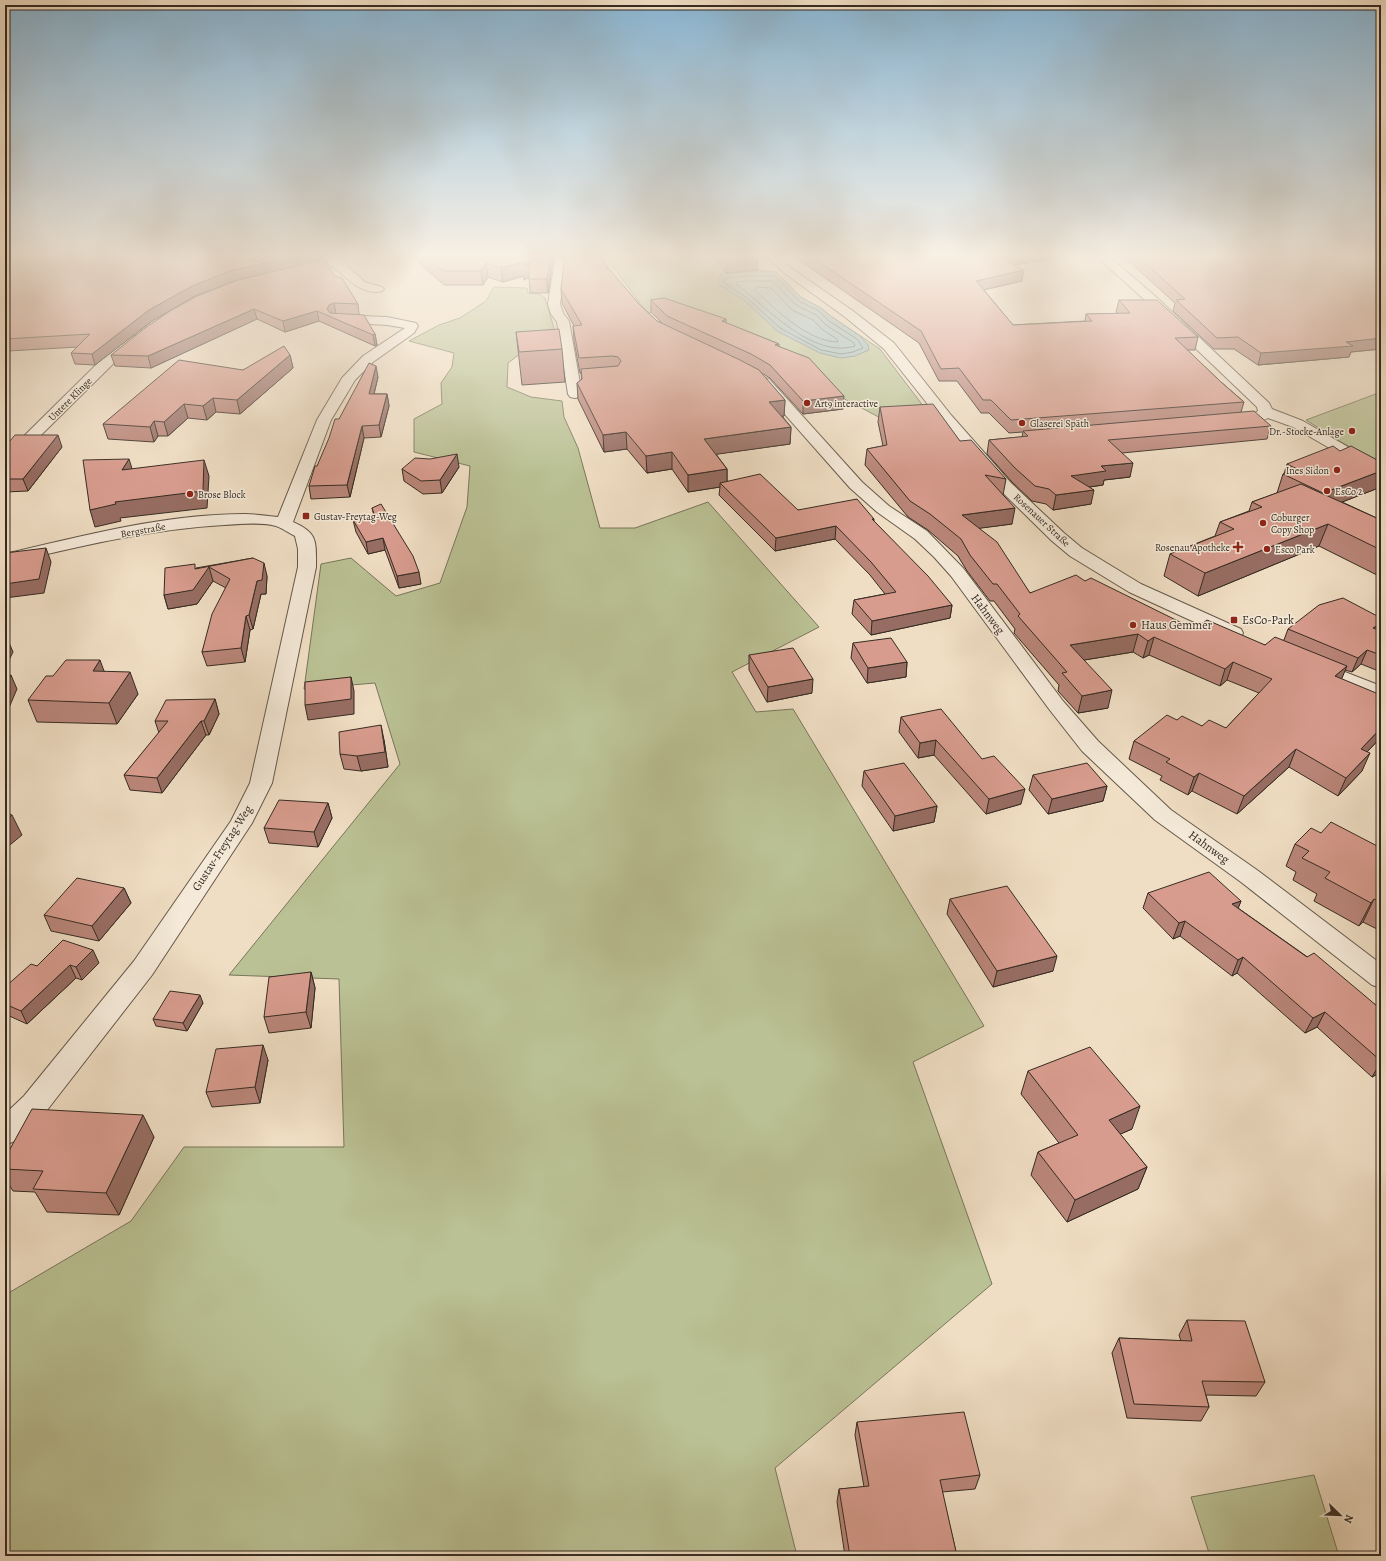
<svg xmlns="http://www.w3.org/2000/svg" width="1386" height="1561" viewBox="0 0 1386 1561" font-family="Alegreya,serif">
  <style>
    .green { fill: #bac194; stroke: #78765b }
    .water { fill: #9cbbbb; stroke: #73817e }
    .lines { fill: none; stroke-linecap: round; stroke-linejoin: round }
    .shore { stroke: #68736e; stroke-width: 1 }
    .minor-casing { stroke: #64584a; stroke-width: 2 }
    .minor { fill: #f5ead9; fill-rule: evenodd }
    .wall { fill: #ba867a; stroke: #352b22 }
    .shaded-wall { fill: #976d63; stroke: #352b22 }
    .building { fill: #d89c8e; stroke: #352b22 }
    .poi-dot { fill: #8f2418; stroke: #f5ead9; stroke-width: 1.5 }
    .labels { text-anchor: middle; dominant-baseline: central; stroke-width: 3; stroke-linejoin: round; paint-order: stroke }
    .far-street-label { font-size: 10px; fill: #352b22; stroke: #f5ead9 }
    .far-poi-label { font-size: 10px; fill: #352b22; stroke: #f5ead9; text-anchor: start }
    .street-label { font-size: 12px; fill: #352b22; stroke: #f5ead9 }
    .poi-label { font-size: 12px; fill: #352b22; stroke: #f5ead9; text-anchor: start }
  </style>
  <rect width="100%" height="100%" fill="#f0dec4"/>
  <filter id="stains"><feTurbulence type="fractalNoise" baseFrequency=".005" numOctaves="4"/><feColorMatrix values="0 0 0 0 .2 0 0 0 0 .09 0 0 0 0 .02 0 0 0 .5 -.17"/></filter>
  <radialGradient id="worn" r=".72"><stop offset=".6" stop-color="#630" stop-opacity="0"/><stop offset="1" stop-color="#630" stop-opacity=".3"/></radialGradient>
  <path class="green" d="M604 254H715L726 273 757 270 776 272 802 298 821 308 832 317 880 349 924 407 888 422 673 308 647 313Z
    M494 287 527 288 528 293 539 294 545 298 557 338 529 347 508 363 507 387 531 397 562 401 564 417 578 448 600 528H635L708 502 819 627 732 672 756 712 793 709 984 1026 913 1062 992 1284 775 1468 797 1556H5V1295L131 1221 184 1147H344L339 979 229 975 400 764 375 683 304 689 321 564 351 558 396 596 440 583 467 507 470 466 414 452V419L442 404 441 383 452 367 454 353 409 341 439 325 460 318 486 301Z
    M1381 392V464L1341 442 1306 420Z
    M1314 1475 1339 1556H1210L1191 1497Z"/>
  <path class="water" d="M747 272H776L802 298 821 308 832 317 860 336 868 345 869 350 855 356 841 358 820 353 777 331 745 301 718 284 721 274Z"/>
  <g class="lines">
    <path class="shore" d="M747 276H775L799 301 819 311 829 321 857 339 863 348 853 352 841 354 821 350 780 328 747 298 723 282 725 278Z
      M748 281H773L796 305 816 315 826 325 854 343 855 346C812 359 767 307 736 284L737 282Z
      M757 287 771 288 792 310 813 320 823 330 837 339 838 342C807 341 776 310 755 290Z"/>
    <defs>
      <path id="minor" d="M338 254H352L342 261 365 282 382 287 384 289 382 291C362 296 347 278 333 266L299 274 295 273 293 271 295 269 324 262Z
        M556 254H567L560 304 563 313 569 321 582 394 580 397 575 398 570 397 568 394 557 322 551 314 548 304Z
        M764 254H776L791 268 853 311 894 343 951 415 1011 483 1064 533 1082 548 1141 584 1241 629 1243 633 1241 637 1234 639 1227 637 1129 592 1070 556 1052 541 999 489 941 421 884 349 845 317 783 272Z
        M1094 254H1106L1155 296 1269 403 1272 409 1303 421 1381 466V477L1376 475 1293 427 1268 418C1260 423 1235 426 1226 424L1224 421 1226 418 1255 413 1258 411 1257 407 1147 302Z
        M338 315 387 317 416 323 418 326 414 333 373 362 355 380 331 420 293 522C318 533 316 541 316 567L272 783 252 823 152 975 44 1114 15 1141 5 1145V1114L24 1096 134 961 231 821 250 783 298 567V549L295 536C289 533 282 528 276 526 260 522 240 524 224 525 150 529 77 547 5 564V554C83 536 164 514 245 514 256 514 267 516 278 517L317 420 342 378 363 356 405 328 387 325 334 322 332 319 334 316Z
        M135 336 140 337 141 340 140 343 114 363 35 441 30 442 25 441 23 438 25 435 104 357 130 337Z
        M764 378 769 379 862 482 889 506 927 531 963 568 1063 701 1098 741 1171 810 1257 870 1381 964V988L1372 985 1241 882 1155 820 1082 751 1049 709 951 576 934 557 915 539 877 512 850 488 759 385 757 382 759 379Z
        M1314 660 1381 686V699L1307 670 1304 666 1307 662Z"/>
    </defs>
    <use href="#minor" class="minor-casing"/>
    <use href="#minor" class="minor"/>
  </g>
  <path class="wall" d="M5 254 260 261 275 254H322L323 259 310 262 334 276 358 304 359 314 375 334 377 345 375 346 319 321 285 332 257 319 151 368 115 366 111 355 236 281 195 296 152 321 95 365 75 364 71 353 78 347 8 351 5 355Z
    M409 254H554L548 293H530L529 277 524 280V276L503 282 488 277 483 285H444Z
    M712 254H756L757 270 726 273 712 256Z
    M790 254H1076L1015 265 1022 281 984 290 1013 325 1085 321 1086 314H1118L1116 312 1119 300 1198 337 1195 350H1187L1221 382 1244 402 1241 412 1271 426 1267 439 1122 453 1130 477 1104 480 1103 485 1090 487 1091 504 1053 510 1046 504 1032 501 1012 482 987 454 989 440 1022 437 1023 432 1009 433 989 413H981L957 381H939L919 343 802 262Z
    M1126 254H1381V349L1351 352 1349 357 1258 365 1234 349H1214L1173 311 1175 303 1125 258Z
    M608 268 639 304 657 321 663 324 651 312V300L726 323 779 344V346L843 409 803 414 770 378 760 372 785 400 784 416H782L791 427 790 444 716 454 727 469V481L798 510 874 519V521L952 605 950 618 871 635 852 614 854 600 885 594 870 575 835 539 775 551 719 495 720 487 688 492 672 469 647 473 627 449 604 452 578 399 577 383 582 380 581 373H580L574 341 573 326H574L562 303 561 289Z
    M516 332 562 349 565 382 522 385Z
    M290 355 293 368 240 414 216 412 207 420 188 418 168 436H158L154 442 108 439 103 424 243 370Z
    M378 377 374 394H387L389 406 381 437 364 438 350 497 311 499 309 486 339 419Z
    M880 407 960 441 1006 479 1003 495 1012 524 979 528 1030 593 1085 581 1188 626 1200 625 1265 645 1284 640 1288 629 1381 618V672L1361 664 1352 672 1345 670 1341 679 1381 737 1367 752 1362 771 1338 796 1289 767 1237 814 1192 791 1188 795 1160 780 1162 776 1129 759 1134 741 1177 720 1202 726 1226 728 1259 693 1227 680 1220 686 1149 655 1143 658 1133 652 1084 660 1108 708 1078 713 1058 691 1059 685 1014 633 1015 629 994 601H990L967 571 958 556 928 530 908 517 865 465 867 449 883 446 878 422Z
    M5 447H62L28 491 5 492Z
    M1287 464 1381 487 1342 502 1381 520V577L1319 546 1198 596 1164 576 1170 554 1215 536 1220 522 1249 511 1252 502 1277 493 1283 474H1284Z
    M459 467 442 493 423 494 404 481 402 469Z
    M372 508 421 584 399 588 385 550 368 554 356 532 353 520 374 516Z
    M253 558 267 576 266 594H261L253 629 250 630 245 662 207 666 202 652 226 588 213 581 197 604 168 609 164 595 196 568Z
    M853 643 907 662 906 677 867 683 851 658Z
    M749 655 812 693 767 702 749 670Z
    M104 671 138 694 117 724 37 722 28 700 53 676Z
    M215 699 219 714 209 735H206L162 793 130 790 124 775 159 733 155 721Z
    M901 717 982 759 1021 804 986 814 934 755 918 758 899 732Z
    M384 740 388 767 361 771 344 769 340 754Z
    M864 771 937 806 934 822 893 831 862 786Z
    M1033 775 1107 786 1103 801 1048 814 1029 790Z
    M328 803 332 818 318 847 269 843 264 828Z
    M1321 833 1381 848V931L1363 922 1359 926 1314 901 1317 894 1293 880 1296 872 1286 866 1295 844Z
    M124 888 131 903 99 941 51 931 44 915Z
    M1148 893 1241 901 1238 908 1377 1006 1380 1005 1381 1072 1372 1077 1317 1027 1305 1033 1237 973 1232 976 1180 936 1173 939 1143 908Z
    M950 899 1053 971 993 987 947 914Z
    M99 963 82 980 76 978 27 1024 5 1014V987L37 966Z
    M311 972 315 988 311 1028 269 1033 264 1017Z
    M203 1003 187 1031 156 1026 153 1019Z
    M268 1060 260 1103 212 1107 206 1092Z
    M1028 1071 1132 1129 1120 1134 1147 1167 1138 1189 1067 1222 1031 1175 1038 1152 1059 1143 1021 1094Z
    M154 1137 119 1215 47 1212 35 1192 13 1191 5 1178V1158Z
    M1187 1320 1265 1382 1256 1396 1206 1395 1209 1407 1201 1421 1127 1418 1112 1353 1119 1338 1181 1341 1179 1335Z
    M857 1422 980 1475 975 1489 942 1492 957 1556H845L837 1502 839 1489 864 1487 855 1435Z"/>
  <path class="shaded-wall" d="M301 254H322L323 259 293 268 232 282 195 296 152 321 95 365 92 354 149 310 192 286 230 271Z
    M551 254H554L548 293 547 279Z
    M1015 254H1076L998 268 1000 257Z
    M758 257 757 270 726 273V259Z
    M523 262H530L532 276 524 280V276L503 282 501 268Z
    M486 263 488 277 483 285 481 271Z
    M1024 270 1022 281 974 292 976 281Z
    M334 303 336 314 331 315 327 309 329 305Z
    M254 309 257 319 151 368 148 356Z
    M317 311 319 321 285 332 283 321Z
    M726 319V331L722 321Z
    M375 334 377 345 375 346 373 335Z
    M1381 338V349L1351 352 1349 357 1258 365 1261 353 1346 342Z
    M5 342 8 351 5 355Z
    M290 355 293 368 240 414 237 400Z
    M376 366 378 377 371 406 369 394Z
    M387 394 389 406 381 437 379 425Z
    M844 396 843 409 803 414V401Z
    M213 398 216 412 207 420 203 406Z
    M785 400 784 416 768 418 769 402Z
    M184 404 188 418 168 436 164 422Z
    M154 421 158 436 154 442 150 427Z
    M362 426 364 438 350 497 347 485Z
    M791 427 790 444 704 456V439Z
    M626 432 627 449 604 452 603 435Z
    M58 435 62 447 28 491 23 479Z
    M672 452V469L647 473 646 456Z
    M457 454 459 467 442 493 440 480Z
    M129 459 134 475 122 470Z
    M204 460 209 476 207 508 120 518 121 521 95 527 90 510 115 502Z
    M1133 463 1130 477 1104 480 1103 485 1068 490 1071 476 1101 466Z
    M727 469V486L720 483V487L688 492V475Z
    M1381 471V487L1316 512 1323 493Z
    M1094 490 1091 504 1053 510 1056 495Z
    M1015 508 1012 524 959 531 962 515Z
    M1328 524 1319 546 1198 596 1205 573Z
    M836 526 835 539 775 551 776 538Z
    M383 538 385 550 368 554 366 542Z
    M46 548 51 562 44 593 5 598V584Z
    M264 563 267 576 266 594H261L253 629 249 615 257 581Z
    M209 567 213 581 197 604 168 609 164 595Z
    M419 572 421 584 399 588 397 576Z
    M952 605 950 618 871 635 872 621Z
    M246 616 250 630 245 662 241 648Z
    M1381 623V632L1373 628Z
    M1138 634 1133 652 1066 663 1070 645Z
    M1154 637 1149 655 1143 658 1148 641Z
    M7 638 13 652 5 668V642Z
    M1367 650 1361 664 1352 672 1358 658Z
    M100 660 108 682 93 671Z
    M907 662 906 677 867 683 868 668Z
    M1233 662 1227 680 1220 686 1225 669Z
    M1347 666 1340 683 1335 676Z
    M130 672 138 694 117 724 109 703Z
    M11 675 17 689 5 717V688Z
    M351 677 354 691V714L308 720 305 705Z
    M813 679 812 693 767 702 768 687Z
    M1112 690 1108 708 1078 713 1082 696Z
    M215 699 219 714 209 735 204 721Z
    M201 721 206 735 162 793 157 778Z
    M381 725 384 740 388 767 361 771 357 756Z
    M1381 728V737L1353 767 1361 749Z
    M936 740 934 755 918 758 920 743Z
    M1296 749 1289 767 1237 814 1244 796Z
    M1370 753 1362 771 1338 796 1346 778Z
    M1199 773 1192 791 1188 795 1194 777Z
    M1107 786 1103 801 1048 814 1052 799Z
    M1025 789 1021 804 986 814 989 799Z
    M328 803 332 818 318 847 314 832Z
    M937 806 934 822 893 831 895 816Z
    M12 815 22 835 5 849V821Z
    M124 888 131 903 99 941 92 926Z
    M5 890 8 896 5 898Z
    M1374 899 1363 922 1359 926 1371 903Z
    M1241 901 1235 916 1232 904Z
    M1185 921 1180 936 1173 939 1179 923Z
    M93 950 99 963 82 980 76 967Z
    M1057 956 1053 971 993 987 997 971Z
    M1243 957 1237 973 1232 976 1238 960Z
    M70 965 76 978 27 1024 21 1011Z
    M311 972 315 988 311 1028 306 1012Z
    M200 995 203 1003 187 1031 183 1023Z
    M1325 1012 1317 1027 1305 1033 1313 1018Z
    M263 1045 268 1060 260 1103 255 1087Z
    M1381 1061V1072L1372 1077 1381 1062Z
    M1140 1106 1132 1129 1100 1143 1109 1120Z
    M143 1115 154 1137 119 1215 106 1193Z
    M1147 1167 1138 1189 1067 1222 1075 1200Z"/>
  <path class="building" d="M5 254H210L260 261 275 254H301L291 257 230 271 192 286 149 310 92 354 71 353 90 334 5 339Z
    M423 254H551L547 279H529L530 262 523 266V262L501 268 486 263 481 271H443Z
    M565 254H597L608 267 606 268 609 269 639 304 657 321 740 360 759 370 785 400 769 402 791 427 704 439 727 469 688 475 672 452 646 456 626 432 603 435 577 383 582 379 581 369 618 366 621 361 618 357 612 356 579 358 573 326 582 325 561 289Z
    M722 254H756L758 257 726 259Z
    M807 254H1015L1000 257 1024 270 976 281 1013 325 1092 321 1086 314 1130 313 1119 300H1157L1198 337 1175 338 1221 382 1244 402 1011 420 991 400H983L959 368 941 369 921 331Z
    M1135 254 1381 255V278H1380L1381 279V338L1346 342 1353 346 1261 353 1238 337 1217 338 1176 300 1185 299Z
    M325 259 334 276 342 278 358 304 334 303 329 305 327 309 330 313 364 315 375 334 373 335 317 311 283 321 254 309 148 356 111 355 145 328 170 311 197 296 238 280Z
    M664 298 726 319 722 321 779 344 775 345 809 358 844 396 803 401 770 365 751 354 667 316 651 300Z
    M559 329 562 349 519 352 516 332Z
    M284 346 290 355 237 400 213 398 203 406 184 404 164 422 154 421 150 427 103 424 179 360 243 370Z
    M369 363 376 366 369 394H387L379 425 362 426 347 485 309 486 315 466H317L329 438 335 419H339Z
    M933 404 960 441 971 440 1006 479 985 475 1015 508 962 515 997 542 1030 593 1076 575 1085 581 1091 578 1188 626 1193 622 1200 625 1207 620 1265 645 1275 637 1347 666 1335 676 1381 695V728L1361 749 1370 753 1346 778 1296 749 1244 796 1199 773 1194 777 1166 762 1170 759 1134 741 1167 715 1177 720 1182 716 1202 726 1209 720 1226 728 1272 679 1233 662 1225 669 1154 637 1148 641 1138 634 1070 645 1112 690 1082 696 1062 673 1067 672 1018 616 1020 614 997 584H993L970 555 961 539 930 514 910 501 867 449 887 445 880 407Z
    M1254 411 1271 426 1108 440 1133 463 1101 466 1106 471 1071 476 1094 490 1056 495 1049 489 1035 486 1015 468 989 440 1028 436 1023 431Z
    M15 435H58L23 479H5V447Z
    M1333 446 1340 451 1351 446 1381 462V471L1323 493 1283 474 1297 469 1287 464Z
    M457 454 440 480 421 481 402 469 415 458 430 459Z
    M129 459 122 470 204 460 203 491 115 502 116 504 90 510 83 460Z
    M760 474 798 510 857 499 874 519H872L928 576 952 605 872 621 854 600 896 592 871 562 836 526 776 538 720 483Z
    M1301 484 1381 520V550L1328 524 1205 573 1170 554 1234 529 1220 522 1262 507 1252 502Z
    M381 504 413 556 419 572 397 576 383 538 366 542 353 520 375 516 372 508Z
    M46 548 39 579 5 584V553Z
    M253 558 264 563 262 580 257 581 249 615 246 616 241 648 202 652 212 614 230 579 209 567 193 590 164 595 165 568 195 564V569Z
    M1343 598 1381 618V623L1373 628 1381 631V655L1367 650 1358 658 1288 629 1319 605Z
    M891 638 907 662 868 668 853 643Z
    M793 648 813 679 768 687 749 655Z
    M66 660H100L93 671 130 672 109 703 28 700 46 676H53Z
    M11 675 5 688V676Z
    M351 677V699L305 705V682Z
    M215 699 204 721H201L157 778 124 775 168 721H155L166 700Z
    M941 709 982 759 994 756 1025 789 989 799 936 740 920 743 901 717Z
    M381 725 385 752 357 756 340 754 339 732Z
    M904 763 937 806 895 816 864 771Z
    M1087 763 1107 786 1052 799 1033 775Z
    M279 800 328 803 314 832 264 828Z
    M5 813 12 815 5 821Z
    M1331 822 1381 848V902L1374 899 1371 903 1325 878 1330 872 1302 858 1309 851 1295 844 1311 828 1321 833Z
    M1209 872 1241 901 1232 904 1307 957 1314 953 1377 1006 1380 1005 1381 1006V1061L1325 1012 1313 1018 1243 957 1238 960 1185 921 1179 923 1148 893Z
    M77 878 124 888 92 926 44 915Z
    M1007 886 1057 956 997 971 950 899Z
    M63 940 93 950 76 967 70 965 21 1011 5 1004V987L31 964 37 966Z
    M311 972 306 1012 264 1017 269 977Z
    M170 991 200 995 183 1023 153 1019Z
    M263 1045 255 1087 206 1092 216 1049Z
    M1090 1047 1140 1106 1109 1120 1147 1167 1075 1200 1038 1152 1078 1135 1028 1071Z
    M32 1109 143 1115 106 1193 33 1189 43 1171 5 1169V1158Z
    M1187 1320 1245 1321 1265 1382 1202 1381 1209 1407 1134 1404 1119 1338 1192 1341Z
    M964 1412 980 1475 940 1480 957 1556H850L839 1489 869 1486 857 1422Z"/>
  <linearGradient id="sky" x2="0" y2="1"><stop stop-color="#89b7d6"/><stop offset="0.54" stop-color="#f8f0e4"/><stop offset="1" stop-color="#f8f0e4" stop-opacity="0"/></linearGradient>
  <rect width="1386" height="473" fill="url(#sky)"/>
  <g class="poi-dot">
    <circle cx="807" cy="403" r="4"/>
    <circle cx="1022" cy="423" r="4"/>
    <circle cx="1352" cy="431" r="4"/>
    <circle cx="1337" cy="470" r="4"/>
    <circle cx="1327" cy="491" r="4"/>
    <circle cx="190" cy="494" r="4"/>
    <rect x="302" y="512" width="8" height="8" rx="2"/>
    <circle cx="1263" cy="523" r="4"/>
    <path d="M1236 541h4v4h4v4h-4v4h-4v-4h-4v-4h4z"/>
    <circle cx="1267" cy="549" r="4"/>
    <rect x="1230" y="616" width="8" height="8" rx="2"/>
    <circle cx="1133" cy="625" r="4"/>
  </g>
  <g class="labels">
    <g class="far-street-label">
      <text transform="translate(70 399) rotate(-45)">Untere Klinge</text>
      <text transform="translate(1042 520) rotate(43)">Rosenauer Straße</text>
      <text transform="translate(143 530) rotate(-10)">Bergstraße</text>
    </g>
    <g class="far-poi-label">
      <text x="815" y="403">Art9 interactive</text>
      <text x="1030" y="423">Glaserei Späth</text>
      <text x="1344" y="431" text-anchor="end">Dr.-Stocke-Anlage</text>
      <text x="1329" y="470" text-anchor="end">Ines Sidon</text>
      <text x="1335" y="491">EsCo 2</text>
      <text x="198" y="494">Brose Block</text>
      <text x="314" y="516">Gustav-Freytag-Weg</text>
      <text x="1271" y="517">Coburger<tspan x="1271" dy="12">Copy Shop</tspan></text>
      <text x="1230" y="547" text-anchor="end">Rosenau Apotheke</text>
      <text x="1275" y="549">Esco Park</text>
    </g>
    <g class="street-label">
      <text transform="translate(988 614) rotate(53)">Hahnweg</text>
      <text transform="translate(1209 847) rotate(36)">Hahnweg</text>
      <text transform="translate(222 848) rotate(-57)">Gustav-Freytag-Weg</text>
    </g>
    <g class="poi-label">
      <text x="1242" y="620">EsCo-Park</text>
      <text x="1141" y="625">Haus Gemmer</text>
    </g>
  </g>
  <rect width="1386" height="1561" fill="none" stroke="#f0dec4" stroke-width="20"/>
  <rect x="6" y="6" width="1374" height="1549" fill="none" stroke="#352b22" stroke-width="2"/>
  <rect x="10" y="10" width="1366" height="1541" fill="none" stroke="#352b22"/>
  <g transform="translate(1340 1515) rotate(113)" stroke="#f5ead9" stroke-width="3" paint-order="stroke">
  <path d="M0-3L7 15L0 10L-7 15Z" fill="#352b22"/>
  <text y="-6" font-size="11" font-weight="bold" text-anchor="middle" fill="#352b22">N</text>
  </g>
  <rect width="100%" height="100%" filter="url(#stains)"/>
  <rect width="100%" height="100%" fill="url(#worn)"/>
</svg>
